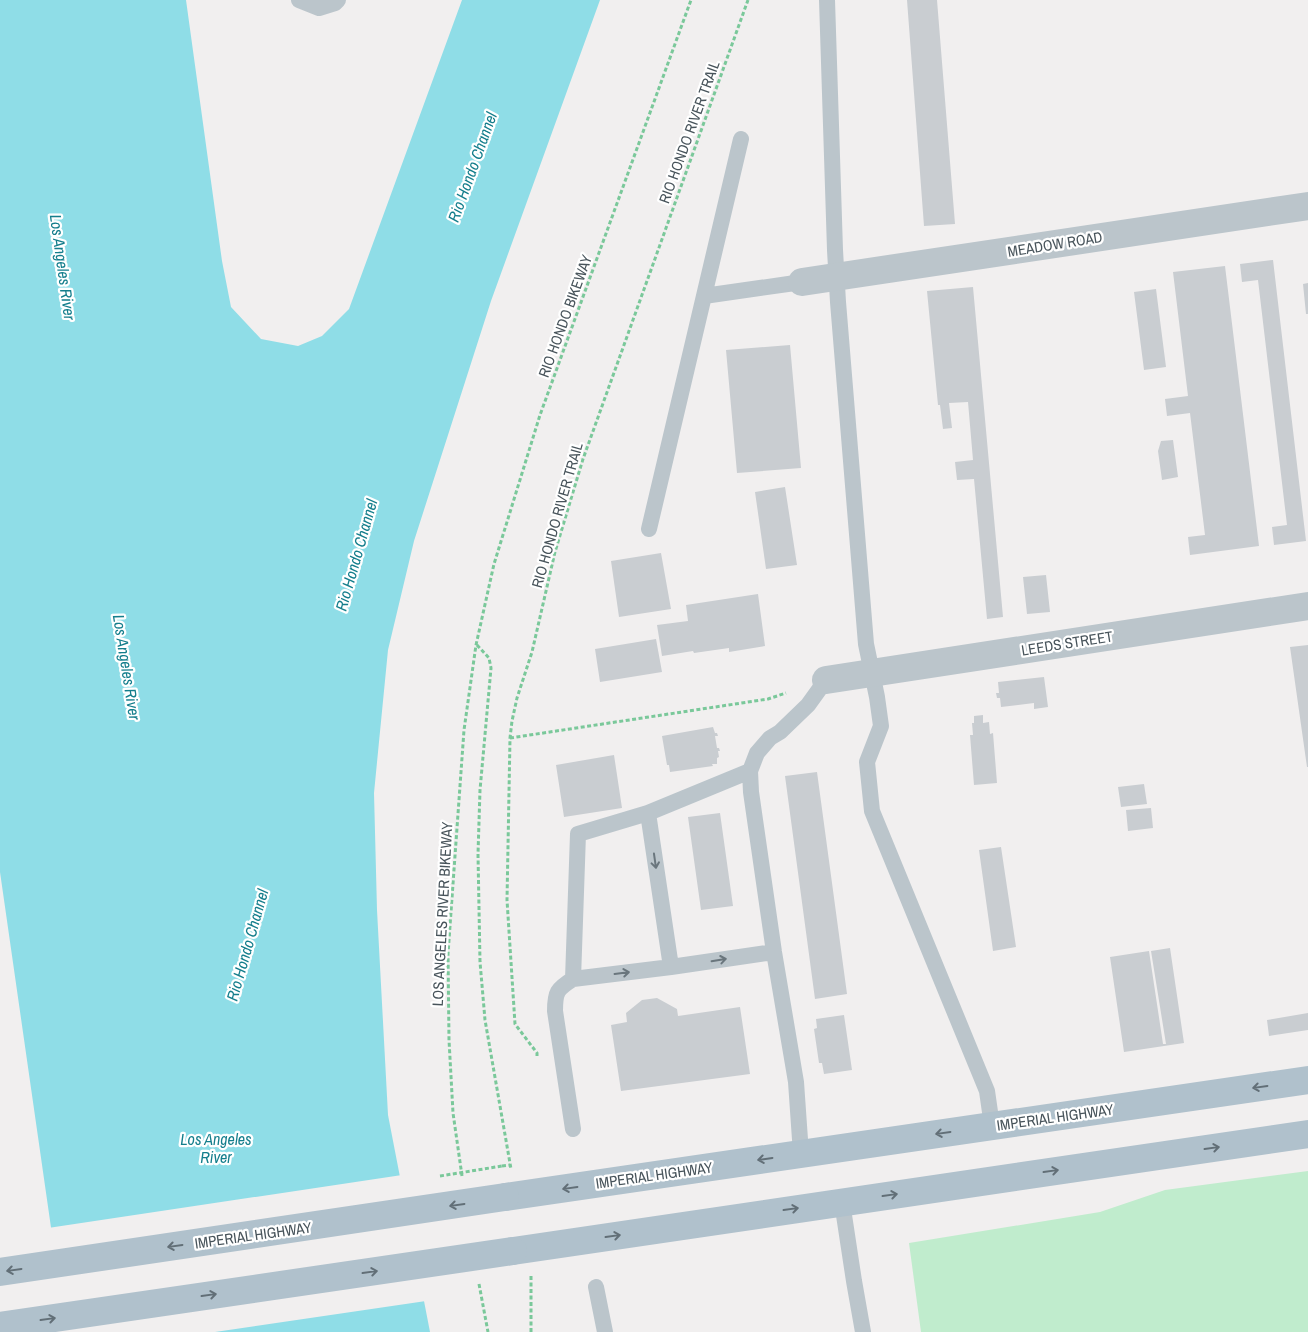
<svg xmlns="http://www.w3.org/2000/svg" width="1308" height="1332" viewBox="0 0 1308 1332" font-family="'Archivo Narrow',sans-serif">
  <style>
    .green { fill: #c0eccd }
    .water { fill: #8fdde7 }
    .pier { fill: #f1efef }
    .building { fill: #c9cdd1 }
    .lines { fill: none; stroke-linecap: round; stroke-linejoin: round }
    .path { stroke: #7ac89a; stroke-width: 3; stroke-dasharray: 4 2.5; stroke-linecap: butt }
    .service { stroke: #bbc5cb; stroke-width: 16 }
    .minor { stroke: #bbc5cb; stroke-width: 28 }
    .primary { stroke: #b0c1cc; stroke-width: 28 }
    .path-bridge { stroke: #7ac89a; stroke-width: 3; stroke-dasharray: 4 2.5; stroke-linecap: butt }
    .primary-bridge { stroke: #b0c1cc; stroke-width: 28 }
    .oneway { stroke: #6a767d }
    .oneway2 { stroke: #626f77 }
    .labels { text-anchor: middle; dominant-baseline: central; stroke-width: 4.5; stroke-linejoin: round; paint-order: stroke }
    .street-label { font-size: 15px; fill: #48545b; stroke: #fff }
    .water-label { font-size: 16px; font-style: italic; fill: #147e8c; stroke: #fff }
  </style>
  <rect width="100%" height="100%" fill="#f1efef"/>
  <path class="green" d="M1308 1171V1332H921L909 1243 1100 1212 1165 1190Z"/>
  <path class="water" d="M0 0H186L222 261 231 307 261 339 298 346 322 336 349 309 462 0H600L491 301 414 541 388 650 374 793 377 910 388 1115 430 1332H66L0 872Z"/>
  <path class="pier" d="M402 1175 426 1301 215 1332H63L48 1228Z"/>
  <path class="building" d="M907 0H937L955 224 924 226Z
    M1273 260 1306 541 1274 545 1272 527 1287 525 1258 280 1242 282 1240 264Z
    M1225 266 1259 546 1190 555 1188 537 1205 535 1190 413 1167 416 1165 399 1188 396 1173 272Z
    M1308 283V314H1306L1303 284Z
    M973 287 1003 617 987 619 974 479 957 480 955 462 973 460 968 402 949 403 952 428 943 429 940 405H938L927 291Z
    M1156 289 1166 367 1144 370 1134 292Z
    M790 345 801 468 737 473 726 350Z
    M1173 440 1178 477 1162 480 1158 451 1161 441Z
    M785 487 797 565 766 569 755 492Z
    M661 553 671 609 619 617 611 561Z
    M1046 575 1050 612 1027 614 1023 577Z
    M758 594 765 646 729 652V648L694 653 693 651 662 656 657 625 688 621 686 605Z
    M656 639 662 672 600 682 595 649Z
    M1308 645V767H1307L1290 647Z
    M1044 677 1048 707 1034 709V703L1001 707 1000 698H997L996 693H999L998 682Z
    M983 715V723L989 722 990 734 993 733 997 783 974 785 970 735H973L972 723H974V716Z
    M713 727 715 733H717L718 736H715L717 748H719L720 751H718L719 757 717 758V764H712L713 766 670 772 669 765H667L662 736Z
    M614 755 622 808 564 817 556 765Z
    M817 772 847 994 815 999 785 776Z
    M1144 784 1147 804 1121 807 1118 787Z
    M1151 808 1153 828 1128 831 1126 810Z
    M720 813 733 906 701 910 688 817Z
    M1001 847 1016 947 993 951 979 850Z
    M1170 948 1184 1043 1124 1052 1110 957 1149 951 1163 1044H1166L1151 951Z
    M657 998 677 1009 678 1016 740 1007 750 1074 621 1091 611 1025 627 1022 626 1013 642 1000Z
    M1308 1013V1030L1269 1036 1267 1020Z
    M844 1015 852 1070 824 1074 822 1063H819L814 1029 817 1028 816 1019Z"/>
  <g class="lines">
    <path class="path" d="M477 645 489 658 491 668 480 790 478 854 480 962 485 1020 511 1169
      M510 738 768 699 786 693
      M537 1056V1053L515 1024 507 900 510 738 512 721 517 698 532 652 555 552 583 459 748 0
      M502 1166 510 1165
      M462 1176 453 1113 449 1040 448 954 464 730 476 645 494 564 540 415 691 0
      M531 1276V1332
      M479 1284 488 1332"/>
    <path class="service" d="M299 0 319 8 335 3 338 0
      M827 0 835 250 838 302 866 644 877 697 881 726 867 762 872 811 987 1091 992 1126
      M704 296 802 282
      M649 529 741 139
      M648 813 671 967
      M573 979 578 834 648 813 750 771
      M573 1129 555 1011C555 992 557 989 573 979L671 967 774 952
      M801 1154 796 1082 774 952 751 792 750 771 757 753 770 738 780 732 808 705 826 680
      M842 1202 854 1281 863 1332
      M596 1287 605 1332"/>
    <path class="minor" d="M802 282 1308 206
      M826 680 1308 606"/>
    <path class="primary" d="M505 1197 1308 1080
      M513 1251 1308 1134"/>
    <path class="path-bridge" d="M440 1176 502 1166"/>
    <path class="primary-bridge" d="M0 1272 505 1197
      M0 1326 513 1251"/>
  </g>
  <defs><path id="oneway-shaft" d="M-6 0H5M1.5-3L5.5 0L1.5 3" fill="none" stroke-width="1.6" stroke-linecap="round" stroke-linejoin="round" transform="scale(1.25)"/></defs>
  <g class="oneway">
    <use href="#oneway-shaft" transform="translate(655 861) rotate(82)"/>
    <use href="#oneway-shaft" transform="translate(719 960) rotate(-9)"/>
    <use href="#oneway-shaft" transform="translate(622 973) rotate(-7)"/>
  </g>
  <g class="oneway2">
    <use href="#oneway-shaft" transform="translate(1260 1087) rotate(172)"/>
    <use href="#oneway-shaft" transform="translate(943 1133) rotate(172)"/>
    <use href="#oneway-shaft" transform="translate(1212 1148) rotate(-8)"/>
    <use href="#oneway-shaft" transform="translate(765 1159) rotate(172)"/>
    <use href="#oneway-shaft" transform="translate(1051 1171) rotate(-8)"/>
    <use href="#oneway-shaft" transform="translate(570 1188) rotate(172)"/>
    <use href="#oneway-shaft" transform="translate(890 1195) rotate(-8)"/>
    <use href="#oneway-shaft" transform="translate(457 1205) rotate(172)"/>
    <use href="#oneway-shaft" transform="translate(791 1209) rotate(-8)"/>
    <use href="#oneway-shaft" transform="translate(613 1236) rotate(-8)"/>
    <use href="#oneway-shaft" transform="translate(175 1246) rotate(172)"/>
    <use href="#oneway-shaft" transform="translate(14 1270) rotate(172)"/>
    <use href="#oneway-shaft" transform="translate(370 1272) rotate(-8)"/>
    <use href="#oneway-shaft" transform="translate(209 1295) rotate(-8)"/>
    <use href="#oneway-shaft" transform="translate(48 1319) rotate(-8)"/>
  </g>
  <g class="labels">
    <g class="street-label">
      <text transform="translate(689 132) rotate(-70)">RIO HONDO RIVER TRAIL</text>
      <text transform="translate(1055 244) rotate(-9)">MEADOW ROAD</text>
      <text transform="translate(565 316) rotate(-70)">RIO HONDO BIKEWAY</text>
      <text transform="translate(557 515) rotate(-74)">RIO HONDO RIVER TRAIL</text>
      <text transform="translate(1067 643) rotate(-9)">LEEDS STREET</text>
      <text transform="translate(442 914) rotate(-87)">LOS ANGELES RIVER BIKEWAY</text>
      <text transform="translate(1055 1117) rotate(-8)">IMPERIAL HIGHWAY</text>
      <text transform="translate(654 1175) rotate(-8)">IMPERIAL HIGHWAY</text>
      <text transform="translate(253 1235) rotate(-8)">IMPERIAL HIGHWAY</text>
    </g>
    <g class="water-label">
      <text transform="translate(472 167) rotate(-70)">Rio Hondo Channel</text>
      <text transform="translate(63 267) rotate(82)">Los Angeles River</text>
      <text transform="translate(356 555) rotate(-74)">Rio Hondo Channel</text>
      <text transform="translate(127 667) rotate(81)">Los Angeles River</text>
      <text transform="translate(247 945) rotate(-74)">Rio Hondo Channel</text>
      <text x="216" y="1139">Los Angeles<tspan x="216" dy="18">River</tspan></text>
    </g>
  </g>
</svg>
